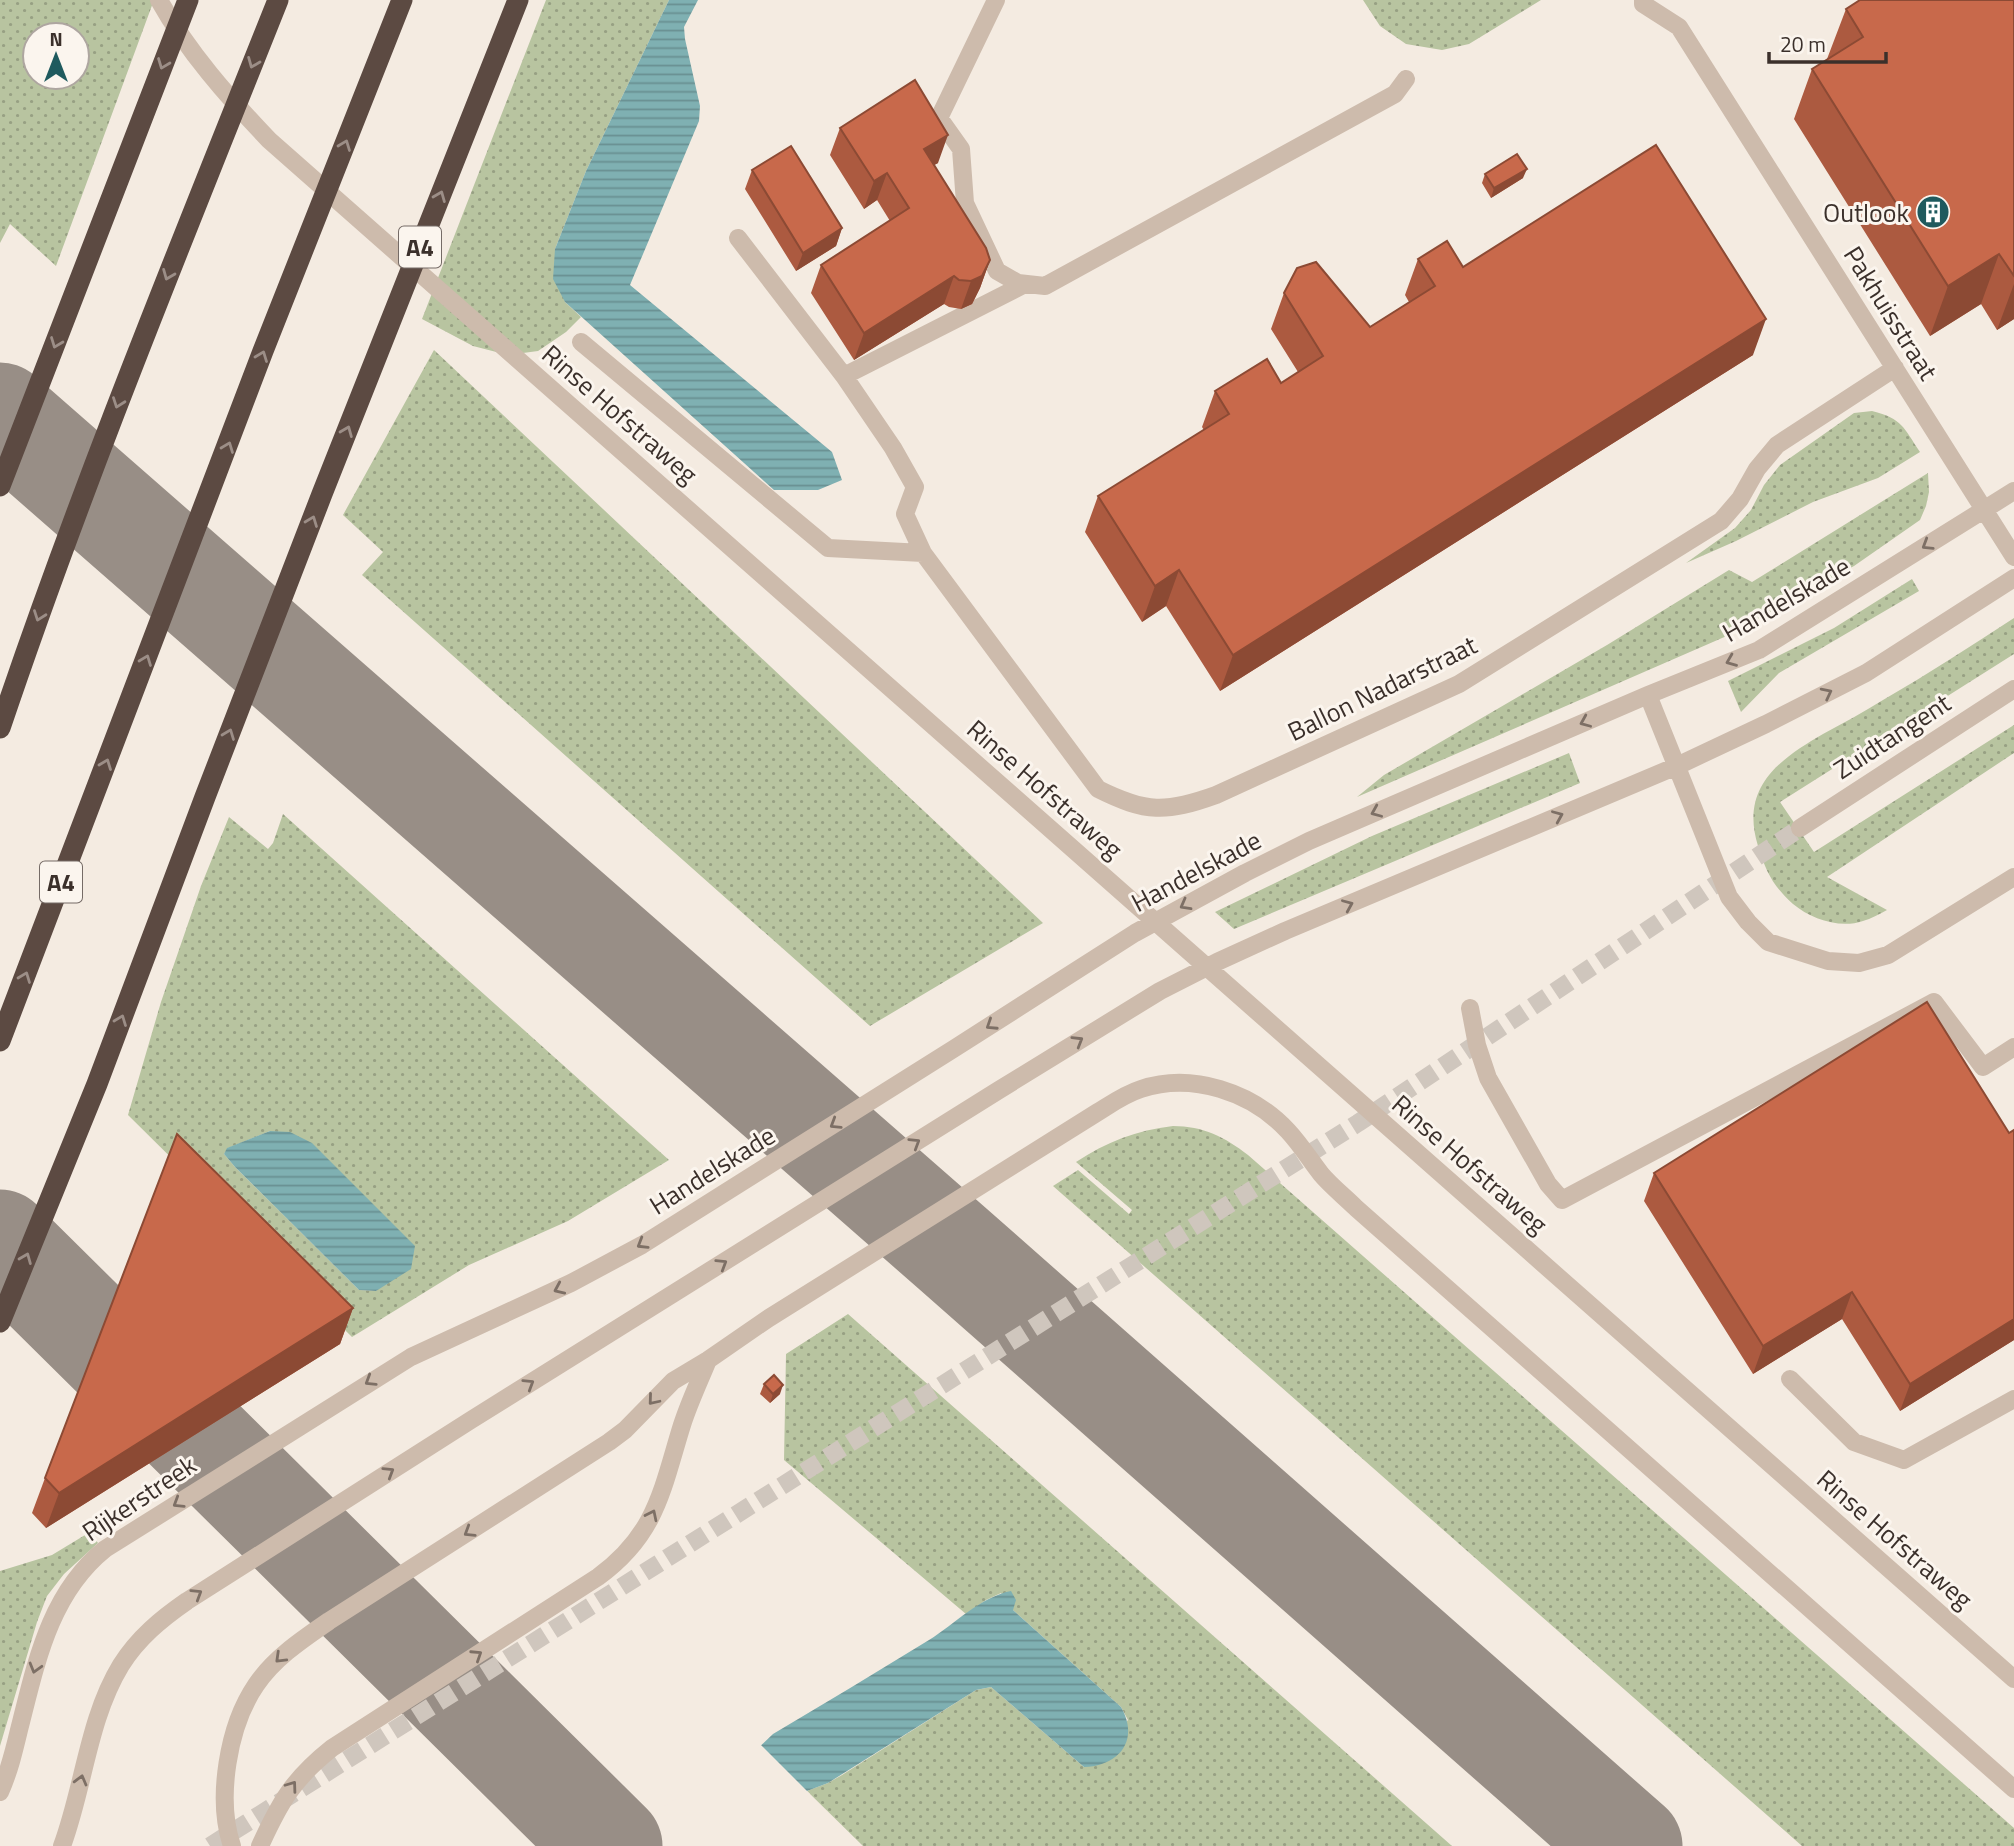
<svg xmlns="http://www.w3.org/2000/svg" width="2014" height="1846" viewBox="0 0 2014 1846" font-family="'Titillium Web',sans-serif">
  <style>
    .grass { fill: url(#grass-dots); fill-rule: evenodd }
    .water { fill: url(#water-rules) }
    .pier { fill: #f4ebe1 }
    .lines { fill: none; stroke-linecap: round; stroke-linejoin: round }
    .taxiway { stroke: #988e86; stroke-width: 105 }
    .minor-tunnel { stroke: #cfc6bd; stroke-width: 18; stroke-dasharray: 18 9; stroke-linecap: butt }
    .minor { stroke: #cdbbac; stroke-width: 18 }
    .highway { stroke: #5c4a42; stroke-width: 21 }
    .wall { fill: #ac5a40 }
    .shaded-wall { fill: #8c4a34 }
    .building { fill: #c8694b; stroke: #8c4a34; stroke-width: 2 }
    .oneway { stroke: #9c8e87 }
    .oneway2 { stroke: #7d6f65 }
    .labels { text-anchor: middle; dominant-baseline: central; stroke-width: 6; stroke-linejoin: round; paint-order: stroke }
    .shield { fill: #fbf5ee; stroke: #756b66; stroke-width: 2 }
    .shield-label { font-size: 24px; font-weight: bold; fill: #3b302b }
    .poi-label { font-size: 26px; fill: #3b302b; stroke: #fbf5ee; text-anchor: end }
    .street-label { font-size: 26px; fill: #3b302b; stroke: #fbf5ee }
  </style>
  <defs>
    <pattern id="grass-dots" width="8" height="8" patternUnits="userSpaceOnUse" patternTransform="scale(1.75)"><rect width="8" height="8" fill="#b8c4a0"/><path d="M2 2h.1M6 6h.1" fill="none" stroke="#97a083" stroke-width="1.8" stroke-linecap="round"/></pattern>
    <pattern id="water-rules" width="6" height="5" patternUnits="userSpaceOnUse" patternTransform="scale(1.75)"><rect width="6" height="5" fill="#7fb0b2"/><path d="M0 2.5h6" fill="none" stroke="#699091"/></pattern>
  </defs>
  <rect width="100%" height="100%" fill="#f4ebe1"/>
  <path class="grass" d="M0 0H154L56 266 10 224 0 243ZM35 35H77V77H35Z
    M546 0H669L586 171 555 249 565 302 581 317 566 332 538 351 508 355 473 346 422 319Z
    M1363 0H1541L1469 44 1442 50 1406 44 1380 26Z
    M434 350 1043 923 870 1026 362 575 383 552 343 515Z
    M1872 411C1903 419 1903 427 1920 452L1878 478 1813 502 1736 541 1686 563 1735 528 1751 510 1764 485 1780 465 1854 413Z
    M1928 473 1929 492 1926 506 1920 520 1854 566 1729 635 1357 797 1384 775 1607 645 1729 570 1752 582Z
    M1912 579 1919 591 1779 673 1741 712 1728 681 1834 628Z
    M2014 618V654L1780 802 1814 852 2014 725V753L1827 877 1887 910C1879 914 1871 919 1863 921 1840 929 1811 919 1793 904 1773 886 1766 872 1758 846 1740 788 1778 760 1823 734 1843 723 1864 712 1883 700 1928 674 1971 646 2014 618Z
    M1569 753 1580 783 1234 929 1215 912 1372 836Z
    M283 814 669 1160 568 1221 469 1265 352 1337 128 1115 161 1002 201 886 229 817 268 849 273 843ZM270 1131 377 1291 359 1290 235 1167 224 1154 228 1148Z
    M1173 1126C1203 1126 1225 1137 1248 1155L2014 1828V1846H1802L1053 1186 1078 1170 1129 1214 1132 1210 1076 1162C1106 1142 1137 1130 1173 1126Z
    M848 1314 1452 1846H863L807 1791 828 1783 842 1775 976 1690 991 1687 1084 1767 1128 1720 1121 1707 1013 1610 1001 1593 986 1600 966 1614 784 1460 786 1354Z
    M90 1532 98 1543 64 1574 47 1596 37 1622 0 1746V1571L52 1555Z"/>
  <path class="water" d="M669 0H698L684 27 685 39 700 106 699 121 630 285 832 452 842 480 818 490H774L565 302 553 279 555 249 586 171Z
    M270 1131 290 1132 312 1143 415 1246 411 1269 376 1291 359 1290 235 1167 224 1154 227 1148Z
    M1011 1591 1016 1600 1013 1610 1121 1707C1140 1740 1119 1766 1084 1767L991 1687 976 1690 828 1783 807 1791 607 1846 751 1755 773 1734C825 1703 877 1672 929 1640 955 1624 980 1597 1011 1591Z"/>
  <path class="pier" d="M759 1743 810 1794 726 1846H603L605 1843 749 1753Z"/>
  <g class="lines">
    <path class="taxiway" d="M0 415 953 1249 1630 1846
      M0 1242 610 1846"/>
    <path class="minor-tunnel" d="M210 1846 1358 1123 1800 828"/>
    <path class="minor" d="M159 0C188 52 228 97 269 140L2014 1679
      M996 0 939 118 961 149 965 203 997 271 1018 283 1045 286 1395 94 1406 79
      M1643 0V4L1679 27 2014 557
      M738 238 844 376
      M1025 284 844 376 893 448 915 487 905 514 923 553 1098 789C1146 813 1166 813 1216 795L1459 684 1721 521 1740 499 1757 469 1777 445 1895 368
      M581 342 828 548 923 553
      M1648 695 1729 897 1748 922 1768 942 1828 961 1859 963 1888 955 2014 877
      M1800 828 2014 689
      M1470 1008 1477 1045 1488 1078 1548 1184 1562 1200 1934 1002 1983 1067 2014 1047
      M1790 1379 1854 1442 1904 1460 2014 1399
      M0 1792C9 1772 14 1751 19 1730 36 1664 49 1594 105 1549L411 1357 571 1283 642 1245 955 1048 1135 933 1245 873 1309 841 1648 695 1759 650 2014 491
      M62 1846C84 1787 88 1719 121 1665 138 1638 161 1619 187 1601L471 1420 999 1090 1160 991 1217 962 1285 931 1677 766 1766 724 1866 673 2014 578
      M232 1846C216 1799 228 1726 256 1685 274 1658 303 1639 329 1621L609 1442 625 1430 673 1381 708 1360 769 1318 1098 1112C1111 1104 1125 1094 1141 1089 1192 1072 1252 1092 1288 1131 1301 1145 1310 1160 1321 1174 1331 1186 1345 1197 1356 1208L2014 1789
      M260 1846C280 1802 293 1779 332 1748L598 1577C657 1534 662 1489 682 1425 689 1403 699 1382 708 1360"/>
    <path class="highway" d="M0 486 188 0
      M0 728C83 482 182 241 278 0
      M0 1041 263 351 402 0
      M0 1322 97 1084 205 797 322 494 518 0"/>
  </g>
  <path class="wall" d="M2014 0V319L1997 330 1981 304 1930 336 1794 119 1812 69 1827 59 1846 9Z
    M840 128 938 163 934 165 990 260 980 288 972 304 961 309 949 307 944 304 854 360 811 293 821 265 890 221 877 200 864 209 830 155Z
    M752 170 842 228 836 246 796 271 745 189Z
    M1485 174 1523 178 1491 198 1482 183Z
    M1418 259 1463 267 1753 355 1220 691 1166 606 1142 622 1085 532 1098 496 1204 430 1202 427 1215 391 1281 383 1298 372 1271 329 1284 293 1370 327 1409 302 1405 295Z
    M2014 1130V1340L1900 1411 1842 1319 1753 1374 1644 1201 1654 1173 2009 1133Z
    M353 1308 340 1344 46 1528 32 1513 45 1478Z
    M764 1384 780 1394 770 1403 760 1394Z"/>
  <path class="shaded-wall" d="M948 135 938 163 914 176 924 149Z
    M1527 169 1523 178 1491 198 1494 188Z
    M887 173 877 200 864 209 874 181Z
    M842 228 836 246 796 271 803 253Z
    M1999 254 1981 304 1930 336 1948 286Z
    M990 260 980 288 972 304 961 309 971 281Z
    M954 276 944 304 854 360 864 333Z
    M2014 284V319L1997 330Z
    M1766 319 1753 355 1220 691 1233 655Z
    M1179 570 1166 606 1142 622 1155 586Z
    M1852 1292 1842 1319 1753 1374 1763 1346Z
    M353 1308 340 1344 46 1528 59 1493Z
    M2014 1319V1340L1900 1411 1910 1384Z
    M783 1385 780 1394 770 1403 773 1394Z"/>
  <path class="building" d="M1860 0H2014V276L1999 254 1948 286 1812 69 1863 37 1846 9Z
    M915 80 948 135 924 149 986 248 990 260 982 276 971 281 959 280 954 276 864 333 821 265 909 208 887 173 874 181 840 128Z
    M1656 145 1766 319 1233 655 1179 570 1155 586 1098 496 1229 414 1215 391 1267 359 1281 383 1323 356 1284 293 1297 268 1316 262 1370 327 1435 286 1418 259 1447 241 1463 267Z
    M791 146 842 228 803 253 752 170Z
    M1517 154 1527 169 1494 188 1485 174Z
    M1927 1002 2009 1133 2014 1130V1319L1910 1384 1852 1292 1763 1346 1654 1173Z
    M177 1134 353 1308 59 1493 45 1478Z
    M774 1375 783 1385 773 1394 764 1384Z"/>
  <defs><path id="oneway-chevron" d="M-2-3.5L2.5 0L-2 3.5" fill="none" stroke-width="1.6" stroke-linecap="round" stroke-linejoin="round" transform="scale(1.75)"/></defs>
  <g class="oneway">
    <use href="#oneway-chevron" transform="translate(253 63) rotate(112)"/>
    <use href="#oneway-chevron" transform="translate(163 64) rotate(111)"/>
    <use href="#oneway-chevron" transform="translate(345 145) rotate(-69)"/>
    <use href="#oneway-chevron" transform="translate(440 196) rotate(-68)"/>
    <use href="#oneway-chevron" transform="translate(168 275) rotate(112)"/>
    <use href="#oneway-chevron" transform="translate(56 343) rotate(111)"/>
    <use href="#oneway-chevron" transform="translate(262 356) rotate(-69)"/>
    <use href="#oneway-chevron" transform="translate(118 403) rotate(110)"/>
    <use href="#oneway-chevron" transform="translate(347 431) rotate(-68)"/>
    <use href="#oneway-chevron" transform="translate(228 447) rotate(-69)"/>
    <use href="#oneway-chevron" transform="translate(312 521) rotate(-69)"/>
    <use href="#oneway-chevron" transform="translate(39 616) rotate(110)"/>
    <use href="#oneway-chevron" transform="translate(146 660) rotate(-69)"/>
    <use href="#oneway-chevron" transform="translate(229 734) rotate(-69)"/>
    <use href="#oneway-chevron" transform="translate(106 764) rotate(-69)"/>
    <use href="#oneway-chevron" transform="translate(25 977) rotate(-69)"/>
    <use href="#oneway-chevron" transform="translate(121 1020) rotate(-69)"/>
    <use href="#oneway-chevron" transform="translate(26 1258) rotate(-68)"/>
  </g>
  <g class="oneway2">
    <use href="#oneway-chevron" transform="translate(1927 545) rotate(148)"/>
    <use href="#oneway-chevron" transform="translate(1731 661) rotate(158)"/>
    <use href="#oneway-chevron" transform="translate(1827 693) rotate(-27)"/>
    <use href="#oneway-chevron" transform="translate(1585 722) rotate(157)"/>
    <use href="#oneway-chevron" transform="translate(1376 812) rotate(157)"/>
    <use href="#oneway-chevron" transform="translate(1558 816) rotate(-23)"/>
    <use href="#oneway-chevron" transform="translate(1185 905) rotate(151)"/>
    <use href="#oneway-chevron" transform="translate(1348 905) rotate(-23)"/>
    <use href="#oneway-chevron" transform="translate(991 1025) rotate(147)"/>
    <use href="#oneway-chevron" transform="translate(1078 1041) rotate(-31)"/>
    <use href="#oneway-chevron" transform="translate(835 1124) rotate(148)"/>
    <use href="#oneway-chevron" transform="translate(915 1143) rotate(-32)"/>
    <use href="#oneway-chevron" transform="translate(642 1244) rotate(149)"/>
    <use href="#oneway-chevron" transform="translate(722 1264) rotate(-32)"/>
    <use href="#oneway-chevron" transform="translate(559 1289) rotate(156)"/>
    <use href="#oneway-chevron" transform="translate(370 1381) rotate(148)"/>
    <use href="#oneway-chevron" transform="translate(529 1384) rotate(-32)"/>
    <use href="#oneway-chevron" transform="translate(653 1400) rotate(130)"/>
    <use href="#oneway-chevron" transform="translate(389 1472) rotate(-32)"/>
    <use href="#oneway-chevron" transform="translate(178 1503) rotate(148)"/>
    <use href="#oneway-chevron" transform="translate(652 1515) rotate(-64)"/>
    <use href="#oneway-chevron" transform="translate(469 1532) rotate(148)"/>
    <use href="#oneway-chevron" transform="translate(197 1594) rotate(-32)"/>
    <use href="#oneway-chevron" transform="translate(477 1655) rotate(-33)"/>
    <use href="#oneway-chevron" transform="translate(280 1658) rotate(136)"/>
    <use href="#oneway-chevron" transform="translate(35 1668) rotate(106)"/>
    <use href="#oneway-chevron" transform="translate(81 1780) rotate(-75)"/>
    <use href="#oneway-chevron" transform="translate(292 1786) rotate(-54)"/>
  </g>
  <defs>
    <symbol id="building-disc" viewBox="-11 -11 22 22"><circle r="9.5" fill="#1f5a5e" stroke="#fbf5ee"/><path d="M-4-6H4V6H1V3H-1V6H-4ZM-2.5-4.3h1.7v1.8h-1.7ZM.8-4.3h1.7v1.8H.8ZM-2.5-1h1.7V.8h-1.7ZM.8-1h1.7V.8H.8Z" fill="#fff"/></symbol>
  </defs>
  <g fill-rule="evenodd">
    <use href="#building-disc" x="1914" y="193" width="38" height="38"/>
  </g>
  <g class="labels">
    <g class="shield">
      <rect x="399" y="226.5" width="42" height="41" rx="5"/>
      <rect x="40" y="861.5" width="42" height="41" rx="5"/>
    </g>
    <g class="shield-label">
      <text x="420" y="247">A4</text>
      <text x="61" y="882">A4</text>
    </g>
    <g class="poi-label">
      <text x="1909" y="212">Outlook</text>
    </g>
    <g class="street-label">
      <text transform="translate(1891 313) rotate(58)">Pakhuisstraat</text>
      <text transform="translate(620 414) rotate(41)">Rinse Hofstraweg</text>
      <text transform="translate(1786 599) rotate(-30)">Handelskade</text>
      <text transform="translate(1382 688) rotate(-26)">Ballon Nadarstraat</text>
      <text transform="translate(1892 736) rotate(-33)">Zuidtangent</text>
      <text transform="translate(1045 789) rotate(41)">Rinse Hofstraweg</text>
      <text transform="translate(1196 871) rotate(-28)">Handelskade</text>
      <text transform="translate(1470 1164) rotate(41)">Rinse Hofstraweg</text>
      <text transform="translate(712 1170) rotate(-32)">Handelskade</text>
      <text transform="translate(139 1498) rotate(-34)">Rijkerstreek</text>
      <text transform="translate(1895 1539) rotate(41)">Rinse Hofstraweg</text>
    </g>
  </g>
  <g transform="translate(56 56)"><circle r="33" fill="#fbf5ee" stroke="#aea6a0" stroke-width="2"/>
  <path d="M0-5L12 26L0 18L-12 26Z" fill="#1f5a5e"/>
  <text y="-10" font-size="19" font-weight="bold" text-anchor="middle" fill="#3b302b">N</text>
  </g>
  <path d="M1769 52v10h117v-10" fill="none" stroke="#3b302b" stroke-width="3.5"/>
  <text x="1780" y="52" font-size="21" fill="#3b302b" stroke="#fbf5ee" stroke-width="5" paint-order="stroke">20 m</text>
</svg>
